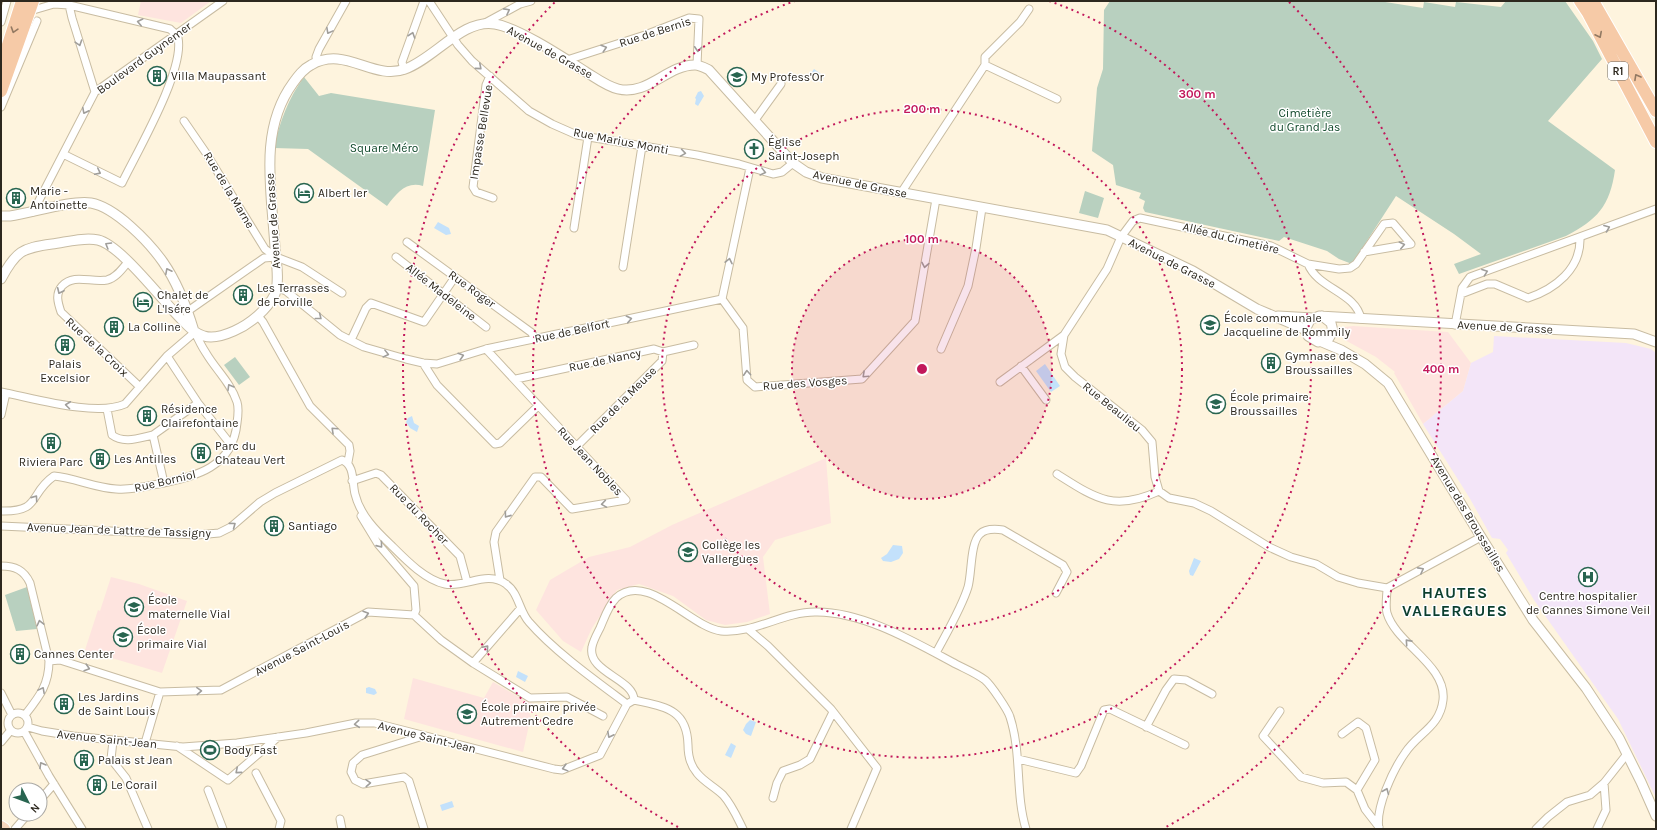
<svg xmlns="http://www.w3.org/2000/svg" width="1657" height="830" viewBox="0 0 1657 830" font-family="Karla,sans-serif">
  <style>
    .education { fill: #fee4df }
    .medical { fill: #f3e5f8 }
    .green { fill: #b8d0bf }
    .water { fill: #c3e1fb }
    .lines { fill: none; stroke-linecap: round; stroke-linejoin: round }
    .minor-casing { stroke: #c8bca2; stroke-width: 9 }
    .tertiary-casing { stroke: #c8bca2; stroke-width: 11 }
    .primary-casing { stroke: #fff; stroke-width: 14 }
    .trunk-casing { stroke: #fff; stroke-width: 14 }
    .minor { stroke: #fff; stroke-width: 7 }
    .tertiary { stroke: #fff; stroke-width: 9 }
    .primary { stroke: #f8d7bd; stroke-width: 12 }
    .trunk { stroke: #f6caa7; stroke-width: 12 }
    .oneway { stroke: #a09e9a }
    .oneway2 { stroke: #927962 }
    .ring { fill: none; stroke: #c2185b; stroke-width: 2; stroke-dasharray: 2 4 }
    .labels { text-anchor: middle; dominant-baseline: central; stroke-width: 3; stroke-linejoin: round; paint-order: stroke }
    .shield { fill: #fff; stroke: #6c6862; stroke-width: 1 }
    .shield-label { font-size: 11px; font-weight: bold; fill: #2d281e }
    .street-label { font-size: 12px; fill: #2d281e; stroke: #fff }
    .poi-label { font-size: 12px; fill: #2d281e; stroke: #fff; text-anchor: start }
    .park-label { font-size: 12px; fill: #0f482a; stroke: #fff }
    .district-label { font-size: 16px; font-weight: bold; letter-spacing: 1px; fill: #0c3f2f; stroke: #fff }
    .centre { fill: #c2185b; stroke: #fff; stroke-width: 2 }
    .ring-label { font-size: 12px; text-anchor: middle; font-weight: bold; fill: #c2185b; stroke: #fff; stroke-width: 3; stroke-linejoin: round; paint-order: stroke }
  </style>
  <rect width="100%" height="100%" fill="#fef4de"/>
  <path class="education" d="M141 1H211L181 23 138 15Z
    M1353 326 1448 332 1471 363 1463 391 1423 424 1394 373 1395 372 1376 357 1343 339 1345 327Z
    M826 458 831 523 775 540 763 557 770 614 747 622 725 625 706 620 673 596 639 584 617 590 592 628 581 652 563 641 536 610 550 580 589 557 630 547 672 525Z
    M111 577 139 584 187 601 162 673 85 650 98 610 100 611Z
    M413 678 484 698 493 682 522 699 534 704 532 710 528 711 531 716 523 752 404 719Z"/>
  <path class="medical" d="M1494 336 1626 343 1651 349 1656 353V798L1618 719 1534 600 1506 553 1508 550 1500 539 1492 538 1469 497 1423 424 1463 391 1471 363 1493 352Z"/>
  <path class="green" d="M1110 1H1379L1423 8 1424 2 1455 7 1456 2 1501 7 1506 1H1565L1593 41 1602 59 1548 121 1615 170C1610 206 1597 220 1566 236L1459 274 1454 264 1481 254 1454 234 1396 196 1352 264 1339 259 1327 251 1284 237 1279 241 1145 212 1143 208 1145 201 1139 198 1141 193 1116 185 1113 165 1092 151 1097 88 1103 69 1104 10Z
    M304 77 319 96 331 93 435 110 423 186C406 181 397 193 387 206L308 149 274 148C280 121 288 99 304 77Z
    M1085 191 1104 198 1098 218 1079 213Z
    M235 357 250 377 239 385 224 365Z
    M27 587 37 629 16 631 5 595Z"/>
  <path class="water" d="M814 69 824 76 822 83 819 81V77L812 72Z
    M701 91 704 96 698 106 695 104 696 99 695 98 698 92Z
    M438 222 449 228 451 234 446 235 434 228Z
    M1045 364 1060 386 1051 392 1036 371Z
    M412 416 414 423 419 426 417 432 410 428 406 422 408 418Z
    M893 545 902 546 903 553 899 559 891 562 883 561 881 558 887 554Z
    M1194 558 1201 561 1193 576 1190 575 1189 571Z
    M518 671 528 676 525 682 516 677Z
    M369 687 375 689 377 693 374 695 366 693V688Z
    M750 720 756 722 751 736 746 734 743 730 746 724Z
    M731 743 736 746 731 758 725 755Z
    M452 801 454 807 442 811 440 805Z"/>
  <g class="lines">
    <defs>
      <path id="minor" d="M429 1 458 45 472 61 529 111 552 124 577 135 697 155 739 164 773 174 782 172 793 163
        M69 5 72 18 95 92
        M30 11 54 4 69 5 170 29C173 32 177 34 178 38 185 70 137 152 122 183L63 154
        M1 22 7 1
        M485 23 520 4 531 1
        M567 60 645 35 689 18 699 19 697 65
        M317 62 316 57 319 49 346 1
        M985 65V57L1020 22 1029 9
        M404 70 402 62 424 1
        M490 76 486 85 473 187 476 192 493 198
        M1 107 37 21
        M755 120 781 84
        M184 121 206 153 265 249 276 257 302 267 342 293
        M750 168 722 299 743 328 747 380 755 387 862 379 915 321 936 199
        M901 193 985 65 1057 99
        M33 212 95 92 223 1
        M574 228 588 137
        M407 242 532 333 534 339
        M1364 252 1411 244 1393 223 1384 224 1356 264 1350 268 1339 269 1308 264 1271 246 1140 218 1133 221 1121 237 1107 269 1064 335 1061 354 1065 367 1075 377 1142 430 1152 442 1155 477 1159 491 1169 498 1194 503 1211 511 1269 547 1291 557 1316 564 1338 577 1358 583 1387 588
        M396 257 486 327
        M128 262C122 269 116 278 107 280 91 283 74 273 62 286 55 294 58 303 61 312L140 387
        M1308 264C1318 289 1356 292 1361 319
        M623 267 642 146
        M276 287 286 291 340 335 364 347 406 359 423 363 437 364 486 349 722 299
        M1461 294 1487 284H1495L1528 298C1555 289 1581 269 1580 238
        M188 311 264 258 276 257
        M258 316 263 322 310 406 349 445 350 451 348 462
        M1455 325 1462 288 1470 277 1656 209
        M351 340 366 308 371 303 424 322 455 277
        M486 349 626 500 572 509 541 477H535L496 532 494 542 500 580
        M941 349 968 286 976 248 982 208
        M167 356 198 403 232 446
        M423 363 437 385 495 444 500 443 538 406
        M1021 366 1046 400
        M516 379 654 349 663 352 694 345
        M1000 382 1064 335
        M1 392C33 398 96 417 125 404L167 356 195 332C198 339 202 347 206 353 216 370 231 383 237 402 239 408 238 416 237 423 233 467 196 477 158 484 144 487 131 490 116 489 95 488 75 478 54 476 28 494 42 512 1 511
        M107 409 112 435C124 444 139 438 153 435L164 483
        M1 415 6 393
        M153 435 198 403
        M577 446 662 361 663 352
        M1057 474C1095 498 1114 512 1159 491
        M352 481 376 473 381 475 460 556 467 582
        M361 516 378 544 414 586 416 610 414 615
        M1 526 197 535 219 533 231 527 260 502 275 493 342 460C355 465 352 482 355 494 360 515 376 531 391 545 405 559 425 580 445 584 465 588 487 570 506 584 519 593 519 611 529 622 554 651 596 681 627 704
        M1 566C15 566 24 570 30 583L49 661C49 685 39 697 25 715
        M1387 588 1481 537
        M748 629 768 646 831 709 877 768 851 829
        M936 653C946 634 962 607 968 587 972 573 970 543 980 534 986 528 996 529 1003 530L1063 565 1067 572 1056 593
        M49 661 60 660 160 692 221 690 368 612 414 615 441 640 473 663 520 609
        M473 663 530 698 567 697 603 716
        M1 693 12 715
        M634 700C664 707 687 708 688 745 688 755 690 765 697 773 704 782 715 787 723 795 732 805 737 817 743 829
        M627 704 634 700C634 679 587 672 592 647 593 641 597 634 600 628 604 619 608 606 616 598 646 570 692 628 721 631 754 634 783 612 815 612 861 611 913 641 952 662 963 668 976 673 985 680 991 685 1008 710 1010 717 1022 754 1015 793 1026 829
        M1280 711 1263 736 1301 777 1323 783 1346 782 1357 790 1365 809 1379 827
        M8 723a10 10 0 1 1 20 0a10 10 0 1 1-20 0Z
        M28 727 42 731 73 736 183 747 237 743 306 733 356 723H375L554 769 562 770 600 755 627 704
        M1146 727 1166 690 1174 679 1186 680 1212 694
        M24 731 49 776 82 829
        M1342 734 1358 722 1366 728 1375 760 1357 790
        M423 736 362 755 353 763 351 772 355 780 363 784 404 777 409 781 424 829
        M113 741 111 759 126 778 148 829
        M1 742 11 730
        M145 743 160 692
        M177 746 228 780 278 737
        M1018 759 1076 773 1081 766 1104 710 1110 709 1185 745
        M256 773 281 821 279 829
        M208 790 223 829
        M773 798 777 783 783 771 800 765 810 759 833 712
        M40 800 54 784
        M340 819 342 829
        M15 829 28 814
        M1379 829C1375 808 1393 770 1405 753 1418 733 1440 727 1443 700 1447 665 1396 644 1387 613 1385 606 1387 596 1387 588
        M1536 829 1548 817 1567 802 1590 795 1604 783 1627 754
        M1597 829 1606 810 1604 783"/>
      <path id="tertiary" d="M1 216H10C32 213 71 200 91 203 115 207 149 242 163 262 177 282 187 308 194 331
        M1 279C16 251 22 248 52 244 67 242 84 237 98 240 121 245 164 303 183 321 189 327 195 334 204 336 213 339 225 335 234 331 250 324 267 310 275 294 280 281 276 261 275 248 272 192 258 131 293 83 298 76 303 69 311 65 345 45 373 81 405 69 434 59 463 18 495 24 519 28 564 58 586 72 596 78 606 86 618 89 648 96 667 65 695 65 700 65 705 68 709 70L793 163 806 172 822 178 1107 230 1193 271 1257 309 1302 328 1307 332
        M1278 316 1313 318
        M1322 316 1331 323 1333 331 1329 338 1318 342 1308 336 1306 328 1310 320 1319 316 1634 334 1656 342
        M1322 342 1341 350 1365 364 1388 383 1478 532 1533 620 1586 688 1619 738 1641 782 1656 816"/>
      <path id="primary" d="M1 827 4 829"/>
      <path id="trunk" d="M1580 1 1588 13 1656 142
        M1593 1 1656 111
        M1 67 22 1
        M1 91 33 1"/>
    </defs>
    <use href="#minor" class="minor-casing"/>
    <use href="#tertiary" class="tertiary-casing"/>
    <use href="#primary" class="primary-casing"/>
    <use href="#trunk" class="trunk-casing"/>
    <use href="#minor" class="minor"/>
    <use href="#tertiary" class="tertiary"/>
    <use href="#primary" class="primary"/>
    <use href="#trunk" class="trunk"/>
  </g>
  <defs><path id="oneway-chevron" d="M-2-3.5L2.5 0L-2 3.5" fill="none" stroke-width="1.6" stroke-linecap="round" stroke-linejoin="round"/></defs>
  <g class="oneway">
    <use href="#oneway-chevron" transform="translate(507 11) rotate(-28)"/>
    <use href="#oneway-chevron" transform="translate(140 22) rotate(-167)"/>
    <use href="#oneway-chevron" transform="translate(329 31) rotate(118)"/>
    <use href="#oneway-chevron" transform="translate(412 35) rotate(-71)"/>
    <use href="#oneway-chevron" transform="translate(79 43) rotate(72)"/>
    <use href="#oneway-chevron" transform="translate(604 48) rotate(-18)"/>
    <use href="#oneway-chevron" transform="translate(698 49) rotate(94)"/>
    <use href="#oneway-chevron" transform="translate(479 67) rotate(41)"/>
    <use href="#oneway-chevron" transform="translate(85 111) rotate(117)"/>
    <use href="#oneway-chevron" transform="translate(683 153) rotate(9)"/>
    <use href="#oneway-chevron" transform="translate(98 172) rotate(26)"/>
    <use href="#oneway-chevron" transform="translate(763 172) rotate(14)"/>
    <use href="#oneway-chevron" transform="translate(1607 228) rotate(-21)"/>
    <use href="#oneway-chevron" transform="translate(108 245) rotate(-149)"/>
    <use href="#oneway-chevron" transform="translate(1402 245) rotate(-13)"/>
    <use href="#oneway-chevron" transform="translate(729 261) rotate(-78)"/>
    <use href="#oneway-chevron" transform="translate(925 265) rotate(100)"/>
    <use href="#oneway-chevron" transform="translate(168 271) rotate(-117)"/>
    <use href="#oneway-chevron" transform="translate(1485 272) rotate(-20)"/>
    <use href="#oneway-chevron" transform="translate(60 291) rotate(115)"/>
    <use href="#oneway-chevron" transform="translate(319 317) rotate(39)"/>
    <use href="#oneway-chevron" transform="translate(629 319) rotate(-12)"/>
    <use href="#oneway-chevron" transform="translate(386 354) rotate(14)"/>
    <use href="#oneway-chevron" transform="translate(461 356) rotate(-17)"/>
    <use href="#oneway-chevron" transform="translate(747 373) rotate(-94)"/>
    <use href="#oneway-chevron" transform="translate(865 375) rotate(137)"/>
    <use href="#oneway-chevron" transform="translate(230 387) rotate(-120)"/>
    <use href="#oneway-chevron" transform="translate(68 405) rotate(-173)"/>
    <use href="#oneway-chevron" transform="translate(334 430) rotate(-137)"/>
    <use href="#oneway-chevron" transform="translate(35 498) rotate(-55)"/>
    <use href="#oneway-chevron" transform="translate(604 504) rotate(171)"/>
    <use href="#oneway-chevron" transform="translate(507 515) rotate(125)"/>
    <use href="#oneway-chevron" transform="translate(233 525) rotate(-37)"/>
    <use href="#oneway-chevron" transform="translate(380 545) rotate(51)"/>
    <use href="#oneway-chevron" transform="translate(1421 570) rotate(-28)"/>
    <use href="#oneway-chevron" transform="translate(366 614) rotate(-17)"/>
    <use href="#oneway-chevron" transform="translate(40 623) rotate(-104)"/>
    <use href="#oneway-chevron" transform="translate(1408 642) rotate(-132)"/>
    <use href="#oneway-chevron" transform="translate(486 648) rotate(-49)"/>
    <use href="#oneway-chevron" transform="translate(87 668) rotate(17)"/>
    <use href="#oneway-chevron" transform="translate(42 690) rotate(-62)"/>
    <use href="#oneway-chevron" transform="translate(199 691) rotate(-2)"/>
    <use href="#oneway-chevron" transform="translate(357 724) rotate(175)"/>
    <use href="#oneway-chevron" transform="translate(610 735) rotate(117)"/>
    <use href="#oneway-chevron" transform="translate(42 765) rotate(-120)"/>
    <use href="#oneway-chevron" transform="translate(565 768) rotate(165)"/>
    <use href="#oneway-chevron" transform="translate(238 771) rotate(139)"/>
    <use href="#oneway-chevron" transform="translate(368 783) rotate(-3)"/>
    <use href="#oneway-chevron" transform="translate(1386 791) rotate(-67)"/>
  </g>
  <g class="oneway2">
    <use href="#oneway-chevron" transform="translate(14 30) rotate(108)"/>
    <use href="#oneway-chevron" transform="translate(1599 35) rotate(63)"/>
    <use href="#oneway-chevron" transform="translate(1637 77) rotate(-119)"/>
  </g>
  <circle cx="922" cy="369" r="130" fill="#c2185b" fill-opacity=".12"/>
  <g class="ring">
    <circle cx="922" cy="369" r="130"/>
    <circle cx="922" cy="369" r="260"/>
    <path d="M1049 1A389 389 0 1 1 795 1"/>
    <path d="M678 827A519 519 0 0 1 555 2M1289 2A519 519 0 0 1 1166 827"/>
  </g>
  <defs>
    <symbol id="building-ring" viewBox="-11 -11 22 22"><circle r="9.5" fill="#fff" stroke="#286550" stroke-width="1.5"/><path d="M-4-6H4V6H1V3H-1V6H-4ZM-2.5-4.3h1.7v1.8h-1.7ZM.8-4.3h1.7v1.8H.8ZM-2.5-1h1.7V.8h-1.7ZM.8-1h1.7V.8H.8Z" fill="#286550"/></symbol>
    <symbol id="university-ring" viewBox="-11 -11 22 22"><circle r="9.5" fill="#fff" stroke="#286550" stroke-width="1.5"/><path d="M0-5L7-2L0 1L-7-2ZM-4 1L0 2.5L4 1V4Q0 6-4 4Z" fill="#286550"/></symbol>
    <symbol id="church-ring" viewBox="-11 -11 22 22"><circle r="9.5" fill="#fff" stroke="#286550" stroke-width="1.5"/><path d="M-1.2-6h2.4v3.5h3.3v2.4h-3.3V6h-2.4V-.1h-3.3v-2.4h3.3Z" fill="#286550"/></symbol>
    <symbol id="hotel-ring" viewBox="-11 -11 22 22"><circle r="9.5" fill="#fff" stroke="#286550" stroke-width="1.5"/><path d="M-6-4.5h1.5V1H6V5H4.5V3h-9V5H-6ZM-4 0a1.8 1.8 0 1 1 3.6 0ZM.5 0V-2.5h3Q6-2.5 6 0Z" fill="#286550"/></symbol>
    <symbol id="school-ring" viewBox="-11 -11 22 22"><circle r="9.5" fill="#fff" stroke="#286550" stroke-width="1.5"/><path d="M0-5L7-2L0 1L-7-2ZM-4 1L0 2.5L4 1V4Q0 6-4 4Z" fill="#286550"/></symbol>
    <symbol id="hospital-ring" viewBox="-11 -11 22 22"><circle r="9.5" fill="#fff" stroke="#286550" stroke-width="1.5"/><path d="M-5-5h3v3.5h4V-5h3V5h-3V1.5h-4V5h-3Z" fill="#286550"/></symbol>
    <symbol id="stadium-ring" viewBox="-11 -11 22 22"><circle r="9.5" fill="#fff" stroke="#286550" stroke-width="1.5"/><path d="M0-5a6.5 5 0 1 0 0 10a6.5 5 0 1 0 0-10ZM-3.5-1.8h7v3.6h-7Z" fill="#286550"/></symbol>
  </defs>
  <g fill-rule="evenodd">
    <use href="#building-ring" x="146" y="65" width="22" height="22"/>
    <use href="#university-ring" x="726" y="66" width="22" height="22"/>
    <use href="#church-ring" x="743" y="138" width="22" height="22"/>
    <use href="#hotel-ring" x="293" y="182" width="22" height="22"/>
    <use href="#building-ring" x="5" y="187" width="22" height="22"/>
    <use href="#building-ring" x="232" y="284" width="22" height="22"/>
    <use href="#hotel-ring" x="132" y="291" width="22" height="22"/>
    <use href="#school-ring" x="1199" y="314" width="22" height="22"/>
    <use href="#building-ring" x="103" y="316" width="22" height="22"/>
    <use href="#building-ring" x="54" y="334" width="22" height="22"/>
    <use href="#building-ring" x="1260" y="352" width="22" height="22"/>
    <use href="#school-ring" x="1205" y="393" width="22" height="22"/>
    <use href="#building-ring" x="136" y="405" width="22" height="22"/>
    <use href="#building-ring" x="40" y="432" width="22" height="22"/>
    <use href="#building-ring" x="190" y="442" width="22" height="22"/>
    <use href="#building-ring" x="89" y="448" width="22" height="22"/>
    <use href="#building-ring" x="263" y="515" width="22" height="22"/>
    <use href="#school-ring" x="677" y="541" width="22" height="22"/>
    <use href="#hospital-ring" x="1577" y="566" width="22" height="22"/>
    <use href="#school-ring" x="123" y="596" width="22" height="22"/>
    <use href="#school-ring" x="112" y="626" width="22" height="22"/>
    <use href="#building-ring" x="9" y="643" width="22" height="22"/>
    <use href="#building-ring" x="53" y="693" width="22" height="22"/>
    <use href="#school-ring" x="456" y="703" width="22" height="22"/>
    <use href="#stadium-ring" x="199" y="739" width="22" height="22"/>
    <use href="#building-ring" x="73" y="749" width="22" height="22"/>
    <use href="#building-ring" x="86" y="774" width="22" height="22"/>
  </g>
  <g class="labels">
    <rect class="shield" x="1608" y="62" width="20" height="18" rx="3"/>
    <g class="shield-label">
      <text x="1618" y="71">R1</text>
    </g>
    <g class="street-label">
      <text transform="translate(655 32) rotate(-18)">Rue de Bernis</text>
      <text transform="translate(550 52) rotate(29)">Avenue de Grasse</text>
      <text transform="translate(144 58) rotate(-36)">Boulevard Guynemer</text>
      <text transform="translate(481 132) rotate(-81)">Impasse Bellevue</text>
      <text transform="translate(621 141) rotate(11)">Rue Marius Monti</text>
      <text transform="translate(860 184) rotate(12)">Avenue de Grasse</text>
      <text transform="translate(229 190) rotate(59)">Rue de la Marne</text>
      <text transform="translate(273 221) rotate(-94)">Avenue de Grasse</text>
      <text transform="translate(1231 238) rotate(14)">Allée du Cimetière</text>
      <text transform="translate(1172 263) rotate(27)">Avenue de Grasse</text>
      <text transform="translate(472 289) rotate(36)">Rue Roger</text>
      <text transform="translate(441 292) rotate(38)">Allée Madeleine</text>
      <text transform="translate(1505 327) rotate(3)">Avenue de Grasse</text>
      <text transform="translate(572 331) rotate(-12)">Rue de Belfort</text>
      <text transform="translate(97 347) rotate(43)">Rue de la Croix</text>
      <text transform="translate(605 360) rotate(-12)">Rue de Nancy</text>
      <text transform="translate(805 383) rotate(-4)">Rue des Vosges</text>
      <text transform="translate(623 400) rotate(-45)">Rue de la Meuse</text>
      <text transform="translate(1112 407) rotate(39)">Rue Beaulieu</text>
      <text transform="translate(590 461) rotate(47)">Rue Jean Nobles</text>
      <text transform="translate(165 481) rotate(-13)">Rue Borniol</text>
      <text transform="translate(419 514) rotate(46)">Rue du Rocher</text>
      <text transform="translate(1468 514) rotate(59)">Avenue des Broussailles</text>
      <text transform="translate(119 530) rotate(2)">Avenue Jean de Lattre de Tassigny</text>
      <text transform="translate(302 648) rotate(-28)">Avenue Saint-Louis</text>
      <text transform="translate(427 737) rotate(14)">Avenue Saint-Jean</text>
      <text transform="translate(107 739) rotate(6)">Avenue Saint-Jean</text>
    </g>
    <g class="poi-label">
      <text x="171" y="76">Villa Maupassant</text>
      <text x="751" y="77">My Profess'Or</text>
      <text x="768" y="142">Église<tspan x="768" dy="14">Saint-Joseph</tspan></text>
      <text x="30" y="191">Marie -<tspan x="30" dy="14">Antoinette</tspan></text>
      <text x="318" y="193">Albert Ier</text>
      <text x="257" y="288">Les Terrasses<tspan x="257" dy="14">de Forville</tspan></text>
      <text x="157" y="295">Chalet de<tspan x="157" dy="14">L'Isére</tspan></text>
      <text x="1224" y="318">École communale<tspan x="1224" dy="14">Jacqueline de Rommily</tspan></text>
      <text x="128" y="327">La Colline</text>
      <text x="1285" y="356">Gymnase des<tspan x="1285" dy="14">Broussailles</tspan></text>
      <text x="65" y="364" text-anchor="middle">Palais<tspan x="65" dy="14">Excelsior</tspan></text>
      <text x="1230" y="397">École primaire<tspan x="1230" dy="14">Broussailles</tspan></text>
      <text x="161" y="409">Résidence<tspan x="161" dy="14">Clairefontaine</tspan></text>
      <text x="215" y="446">Parc du<tspan x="215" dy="14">Chateau Vert</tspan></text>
      <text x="114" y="459">Les Antilles</text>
      <text x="51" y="462" text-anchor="middle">Riviera Parc</text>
      <text x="288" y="526">Santiago</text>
      <text x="702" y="545">Collège les<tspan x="702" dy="14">Vallergues</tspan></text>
      <text x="1588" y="596" text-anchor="middle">Centre hospitalier<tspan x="1588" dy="14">de Cannes Simone Veil</tspan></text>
      <text x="148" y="600">École<tspan x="148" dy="14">maternelle Vial</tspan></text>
      <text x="137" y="630">École<tspan x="137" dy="14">primaire Vial</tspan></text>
      <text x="34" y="654">Cannes Center</text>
      <text x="78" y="697">Les Jardins<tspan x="78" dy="14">de Saint Louis</tspan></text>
      <text x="481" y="707">École primaire privée<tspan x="481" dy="14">Autrement Cedre</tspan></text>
      <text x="224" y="750">Body Fast</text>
      <text x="98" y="760">Palais st Jean</text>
      <text x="111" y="785">Le Corail</text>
    </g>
    <g class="park-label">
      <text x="1305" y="113">Cimetière<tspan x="1305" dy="14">du Grand Jas</tspan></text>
      <text x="384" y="148">Square Méro</text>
    </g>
    <g class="district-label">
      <text x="1455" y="592">HAUTES<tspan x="1455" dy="18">VALLERGUES</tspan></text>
    </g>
  </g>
  <circle cx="922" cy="369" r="6" class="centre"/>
  <g class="ring-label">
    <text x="1197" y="98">300 m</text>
    <text x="922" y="113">200 m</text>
    <text x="922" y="243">100 m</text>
    <text x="1441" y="373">400 m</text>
  </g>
  <rect width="1657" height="830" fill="none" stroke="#2d281e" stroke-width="4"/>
  <g transform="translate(28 802) rotate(132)"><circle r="19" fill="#ffffff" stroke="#aba9a5"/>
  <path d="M0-3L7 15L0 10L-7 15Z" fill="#286550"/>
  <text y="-6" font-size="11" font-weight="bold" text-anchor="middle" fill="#2d281e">N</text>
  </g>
</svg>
